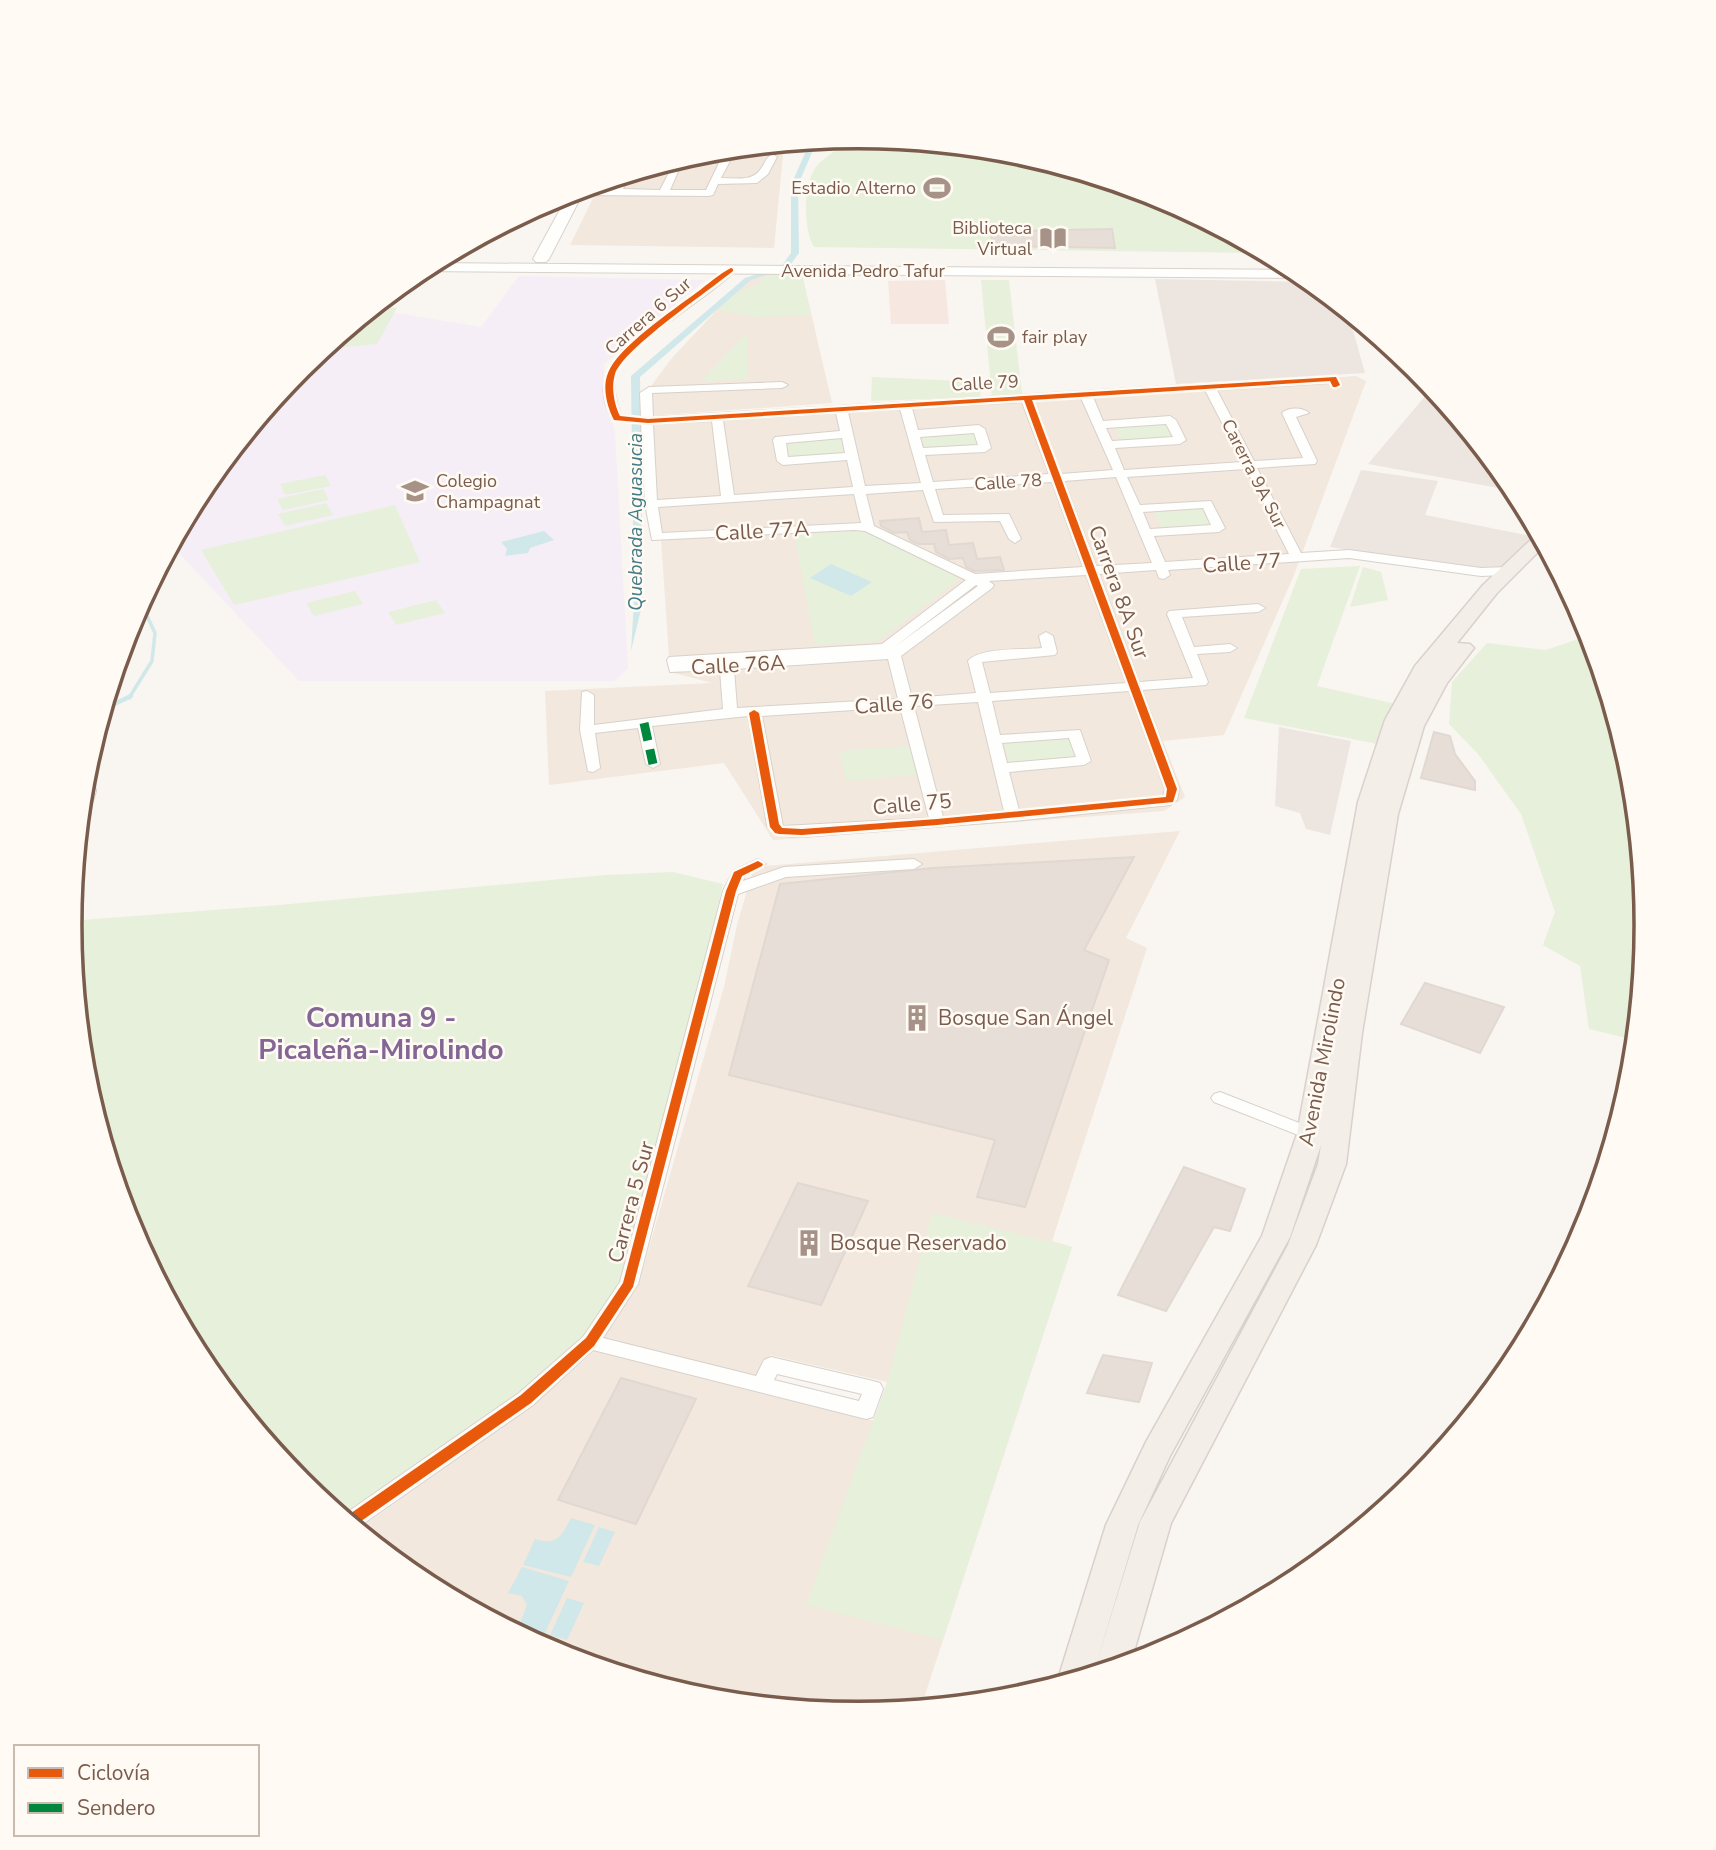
<svg xmlns="http://www.w3.org/2000/svg" width="1716" height="1850" viewBox="0 0 1716 1850" font-family="'Nunito Sans',sans-serif">
  <style>
    .residential { fill: #f2e8de }
    .commercial { fill: #f6e8e1 }
    .industrial { fill: #ede5e0 }
    .education { fill: #f6eef6 }
    .green { fill: #e7f0db }
    .water { fill: #d0e8ea }
    .lines { fill: none; stroke-linecap: round; stroke-linejoin: round }
    .stream-far1 { stroke: #d0e8ea; stroke-width: 3.5 }
    .stream { stroke: #d0e8ea; stroke-width: 4.5 }
    .building { fill: #e6ded7; stroke: #e2d8d2; stroke-width: 2 }
    .street-casing { stroke: #d7d1cb; stroke-width: 2 }
    .secondary-casing { stroke: #d9d2cb; stroke-width: 2 }
    .primary-casing { stroke: #dad1cc; stroke-width: 3 }
    .street { fill: #fefefd; fill-rule: evenodd }
    .secondary { fill: #fefefd; fill-rule: evenodd }
    .primary { fill: #f3eee8; fill-rule: evenodd }
    .quiet { stroke: #00873e; stroke-width: 9; stroke-dasharray: 18 9; stroke-linecap: butt }
    .cycleway-casing { stroke: #fffaf3; stroke-width: 5 }
    .cycleway { fill: #e8590c; fill-rule: evenodd }
    .labels { text-anchor: middle; dominant-baseline: central; stroke-width: 5; stroke-linejoin: round; paint-order: stroke }
    .far-poi-label { font-size: 18px; fill: #7a5c4d; stroke: #fffaf3; text-anchor: end }
    .far-street-label { font-size: 18px; fill: #7a5c4d; stroke: #fffaf3 }
    .far-water-label { font-size: 19px; font-style: italic; fill: #437c86; stroke: #fffaf3 }
    .street-label { font-size: 21px; fill: #7a5c4d; stroke: #fffaf3 }
    .poi-label { font-size: 21px; fill: #7a5c4d; stroke: #fffaf3; text-anchor: start }
    .district-label { font-size: 28px; font-weight: bold; fill: #846695; stroke: #fffaf3 }
    .rim { fill: none; stroke: #7a5c4d; stroke-width: 3.5 }
  </style>
  <rect width="100%" height="100%" fill="#f9f5f0"/>
  <path class="residential" d="M784 144 774 248 570 245 600 184 705 152Z
    M757 273 802 274 832 403 647 416 646 393 671 359 747 278Z
    M1356 376 1366 381 1294 575 1224 735 1163 741 1185 797 1164 811 773 840 724 763 549 785 545 691 712 683 670 672 660 524 648 421 1210 388Z
    M1180 831 1126 938 1147 948 1052 1241 1072 1247 921 1707 858 1713 704 1698 556 1653 420 1580 358 1529 535 1404 595 1350 874 1421 887 1382 770 1355 758 1378 600 1338 638 1286 724 987 737 925 754 867Z"/>
  <path class="commercial" d="M945 280 949 324H891L888 281Z"/>
  <path class="industrial" d="M1155 279 1311 282 1348 313 1365 373 1176 384Z
    M1432 388 1513 488 1515 491 1368 464Z
    M1361 470 1438 481 1425 515 1536 537 1498 572 1330 547Z
    M1279 727 1351 741 1330 835 1306 829 1300 813 1275 806Z"/>
  <path class="education" d="M519 276 705 280 604 364 605 392 615 433 628 668 615 681H299L174 548 259 419 301 368 372 309 481 327Z"/>
  <path class="green" d="M858 137 1012 152 1160 197 1263 253 814 247C803 229 803 184 816 167 825 156 837 153 842 139Z
    M766 273 802 274 811 315 756 317 719 310 732 296 760 283Z
    M981 280H1009L1022 394 992 397Z
    M382 301 379 306 397 308 377 344 324 349Z
    M747 333 748 379 701 381Z
    M872 377 982 382 980 397 871 401Z
    M1170 420 1180 440 1122 444 1113 424Z
    M977 430 982 447 925 451 921 434Z
    M842 435 848 453 784 460 780 440Z
    M325 475 331 486 285 495 280 484Z
    M323 489 329 500 283 510 277 499Z
    M326 503 333 515 285 526 278 514Z
    M1207 504 1219 528 1163 532 1152 507Z
    M395 505 420 562 234 605 201 550Z
    M856 529 954 569 957 581 878 641 815 645 794 531Z
    M1360 566 1317 686 1409 707 1393 747 1244 718 1301 569Z
    M1363 567 1381 572 1388 600 1350 607Z
    M355 591 363 604 314 616 306 603Z
    M436 600 445 613 396 625 388 612Z
    M1590 635 1631 772 1646 925 1635 1040 1589 1029 1580 966 1543 945 1555 912 1521 814 1478 754 1449 724 1452 682 1487 643 1546 650Z
    M1074 735 1081 758 1010 764 1003 741Z
    M911 746 918 775 846 781 840 751Z
    M673 872 723 884 667 1129 625 1283 592 1329 539 1382 345 1518 301 1482 203 1362 130 1226 85 1078 70 921 279 905 605 875Z
    M932 1213 1072 1247 943 1640 806 1605 887 1383Z"/>
  <path class="water" d="M817 141 798 185 799 253 788 268 751 280 640 377 643 601 631 651 634 601 631 376 745 278 781 267 791 253V185L810 142Z
    M544 531 554 540 530 548 528 553 505 556 507 549 501 542Z
    M831 564 872 582 851 596 810 578Z
    M571 1518 595 1525 571 1577 523 1565 535 1539C558 1546 561 1536 571 1518Z
    M599 1527 615 1532 599 1566 583 1562Z
    M522 1567 569 1581 544 1635 518 1629 527 1605 522 1596 508 1593Z
    M567 1598 584 1603 567 1640 550 1635Z"/>
  <g class="lines">
    <path class="stream-far1" d="M129 698 152 661 155 633 141 603"/>
    <path class="stream" d="M104 709 131 696"/>
  </g>
  <path class="building" d="M991 229 1018 231 1112 229 1115 248 1009 246 1008 244H992Z
    M919 518 922 532 946 530 949 545 973 543 977 559 1000 557 1004 570 974 571 966 567 963 558 949 559 936 552 934 544H918L910 540 907 532 894 533 881 526 880 521Z
    M1434 732 1450 736 1455 754 1475 781V790L1421 778Z
    M1134 857 1084 950 1109 960 1025 1207 977 1197 995 1140 729 1075 780 884 933 868Z
    M1425 983 1504 1007 1480 1053 1401 1024Z
    M1184 1167 1245 1189 1230 1231 1214 1227 1166 1311 1118 1295Z
    M798 1183 868 1201 821 1305 748 1286Z
    M1103 1355 1152 1363 1139 1402 1087 1393Z
    M621 1378 696 1399 636 1524 558 1500Z"/>
  <g class="lines">
    <defs>
      <path id="street" d="M772 154 777 157 768 174 757 183 718 184 713 195 709 196 576 195 571 192 582 189H613L619 178 629 175 623 189 660 190 675 161 684 158 670 190H706L719 163 684 158 695 155 728 159 730 161 721 178C737 178 754 182 762 167 766 161 766 158 772 154Z
        M727 268 736 270C711 297 630 341 617 372 612 385 616 403 621 415L641 417 640 393 649 387 782 382 788 385 782 388 652 393 653 417 1333 376 1337 377 1342 385 1340 387H1332L1329 383 1217 390 1254 461 1303 458 1282 413C1288 407 1303 407 1309 413L1296 417 1317 461 1315 464 1257 468 1301 553 1349 550 1481 568 1507 567 1513 571 1507 575 1481 576 1349 558 1168 570 1170 575 1164 579 1159 578 1156 570 1099 574 1139 682 1193 678 1167 614 1169 611 1258 604 1265 608 1258 612 1182 617 1194 647 1230 644 1237 648 1230 652 1197 654 1208 682 1206 685 1142 690 1179 789 1177 800 1170 805 1013 821 802 837C787 836 776 838 767 825L748 716 652 726 660 764 653 768 646 764 638 728 595 733 600 768 593 772 588 771 580 730 582 692 587 691 594 695V725L723 709 720 670 670 672 667 660 669 657 882 644 966 580 865 531 854 530 652 540 645 504 641 424 613 420C595 391 604 369 627 347ZM1205 390 1242 462 1124 470 1115 448 1180 444 1186 440 1176 420 1170 416 1103 421 1093 397ZM1081 398 1113 470 1061 474 1034 401ZM1022 402 1049 474 933 482 925 455 985 452 991 448 985 429 979 425 918 430 912 408ZM900 409 921 483 865 486 848 412ZM836 413 840 431 775 437 773 440 777 461 783 465 847 460 853 487 734 495 723 420ZM712 421 721 496 657 500 653 424ZM1166 424 1173 437 1112 441 1106 428ZM974 433 978 445 923 448 920 437ZM842 438 845 453 788 457 786 443ZM1246 469 1289 554 1165 562 1154 536 1219 532 1225 528 1211 501 1140 505 1127 477ZM1116 477 1152 563 1096 566 1064 481ZM1052 482 1083 567 975 574 874 526 866 494 923 490 934 522 1000 521 1009 539 1015 543 1021 539 1009 514 943 515 935 489ZM854 494 861 523 662 533 658 507ZM1203 508 1211 525 1150 529 1143 512ZM1086 575 1126 683 990 693 982 662 1055 655 1057 652 1053 636 1046 632 1039 636 1042 648C1023 650 980 647 968 661L976 693 912 698 901 656 992 588 994 585 989 581ZM976 585 978 586 893 648ZM888 659 898 699 737 708 734 669ZM1129 691 1165 789 1163 796 1019 810 1009 772 1084 765 1091 761 1080 730 1000 735 992 701ZM978 702 1004 811 943 817 914 706ZM900 707 929 818 783 826 762 716ZM1069 738 1076 757 1007 763 1002 743Z
        M86 768 92 772 96 791 88 818 81 823Z
        M758 859 766 864 744 877 743 881 784 867 914 859 922 864 914 869 786 877 738 894 638 1284 603 1338 756 1376 764 1360 771 1357 873 1381 880 1383 883 1389 873 1417 866 1419 593 1350 533 1405 357 1528 342 1516 519 1393 583 1337 620 1282 723 891 733 871ZM777 1374 862 1394 859 1401 774 1380Z
        M1220 1092 1317 1130 1320 1134 1317 1138 1311 1140 1214 1102 1211 1098 1214 1094Z"/>
      <path id="secondary" d="M583 189 584 191 549 259 546 262H536L533 259 569 193Z
        M432 263 1297 270 1306 278 419 271Z"/>
      <path id="primary" d="M1538 533 1544 546 1497 593 1457 643 1470 644 1474 648 1447 683 1424 726 1398 814 1362 1033 1346 1164 1316 1245 1171 1523 1131 1662 1097 1672 1095 1668 1094 1673 1060 1683 1058 1679 1106 1525 1146 1442 1262 1236 1297 1134 1358 802 1385 720 1415 666 1483 585ZM1321 1145 1318 1164 1288 1245 1140 1522 1095 1668 1138 1525 1170 1456 1290 1237Z"/>
    </defs>
    <use href="#street" class="street-casing"/>
    <use href="#secondary" class="secondary-casing"/>
    <use href="#primary" class="primary-casing"/>
    <use href="#street" class="street"/>
    <use href="#secondary" class="secondary"/>
    <use href="#primary" class="primary"/>
    <path class="quiet" d="M644 723 653 764"/>
    <defs>
      <path id="cycleway" d="M731 268 733 269V271C710 290 623 349 615 374 611 387 614 404 620 416L648 419 1336 377 1340 385 1336 387H1333L1330 381 1032 400 1177 789 1173 802 937 825 802 835 779 834 775 833 770 827 749 713 754 710 759 713 779 824 782 828 802 829 937 819 1166 797 1167 789 1024 400 648 423 614 420C607 407 602 387 608 373 617 348 673 310 696 293 707 285 719 274 731 268Z
        M758 861 763 864 762 866 742 876 736 891 633 1287 594 1346 531 1403 354 1526 344 1518 521 1395 586 1338 623 1283 726 891 734 872Z"/>
    </defs>
    <use href="#cycleway" class="cycleway-casing"/>
    <use href="#cycleway" class="cycleway"/>
  </g>
  <defs>
    <symbol id="stadium-bare" viewBox="-9 -9 18 18"><path d="M0-5a6.5 5 0 1 0 0 10a6.5 5 0 1 0 0-10ZM-3.5-1.8h7v3.6h-7Z" fill="#a69286" stroke="#fffaf3" stroke-width="2.5" paint-order="stroke"/></symbol>
    <symbol id="library-bare" viewBox="-9 -9 18 18"><path d="M-6-4Q-3-5.5-.7-3.5V5Q-3 3-6 4ZM6-4Q3-5.5 .7-3.5V5Q3 3 6 4Z" fill="#a69286" stroke="#fffaf3" stroke-width="2.5" paint-order="stroke"/></symbol>
    <symbol id="school-bare" viewBox="-9 -9 18 18"><path d="M0-5L7-2L0 1L-7-2ZM-4 1L0 2.5L4 1V4Q0 6-4 4Z" fill="#a69286" stroke="#fffaf3" stroke-width="2.5" paint-order="stroke"/></symbol>
    <symbol id="building-bare" viewBox="-9 -9 18 18"><path d="M-4-6H4V6H1V3H-1V6H-4ZM-2.5-4.3h1.7v1.8h-1.7ZM.8-4.3h1.7v1.8H.8ZM-2.5-1h1.7V.8h-1.7ZM.8-1h1.7V.8H.8Z" fill="#a69286" stroke="#fffaf3" stroke-width="2.5" paint-order="stroke"/></symbol>
  </defs>
  <g fill-rule="evenodd">
    <use href="#stadium-bare" x="918" y="169" width="38" height="38"/>
    <use href="#library-bare" x="1034" y="219" width="38" height="38"/>
    <use href="#stadium-bare" x="982" y="318" width="38" height="38"/>
    <use href="#school-bare" x="396" y="472" width="38" height="38"/>
    <use href="#building-bare" x="898" y="999" width="38" height="38"/>
    <use href="#building-bare" x="790" y="1224" width="38" height="38"/>
  </g>
  <g class="labels">
    <g class="far-poi-label">
      <text x="916" y="188">Estadio Alterno</text>
      <text x="1032" y="228">Biblioteca<tspan x="1032" dy="21">Virtual</tspan></text>
      <text x="1022" y="337" text-anchor="start">fair play</text>
      <text x="436" y="481" text-anchor="start">Colegio<tspan x="436" dy="21">Champagnat</tspan></text>
    </g>
    <g class="far-street-label">
      <text x="863" y="271">Avenida Pedro Tafur</text>
      <text transform="translate(648 316) rotate(-41)">Carrera 6 Sur</text>
      <text transform="translate(985 383) rotate(-3)">Calle 79</text>
      <text transform="translate(1254 474) rotate(63)">Carerra 9A Sur</text>
      <text transform="translate(1008 482) rotate(-4)">Calle 78</text>
    </g>
    <g class="far-water-label">
      <text transform="translate(636 522) rotate(-90)">Quebrada Aguasucia</text>
    </g>
    <g class="street-label">
      <text transform="translate(762 531) rotate(-3)">Calle 77A</text>
      <text transform="translate(1242 563) rotate(-4)">Calle 77</text>
      <text transform="translate(1119 592) rotate(70)">Carrera 8A Sur</text>
      <text transform="translate(738 665) rotate(-3)">Calle 76A</text>
      <text transform="translate(894 704) rotate(-4)">Calle 76</text>
      <text transform="translate(912 804) rotate(-5)">Calle 75</text>
      <text transform="translate(1322 1062) rotate(-79)">Avenida Mirolindo</text>
      <text transform="translate(631 1202) rotate(-75)">Carrera 5 Sur</text>
    </g>
    <g class="poi-label">
      <text x="938" y="1018">Bosque San Ángel</text>
      <text x="830" y="1243">Bosque Reservado</text>
    </g>
    <g class="district-label">
      <text x="381" y="1018">Comuna 9 -<tspan x="381" dy="32">Picaleña-Mirolindo</tspan></text>
    </g>
  </g>
  <path d="M0 0H1716V1850H0ZM82 925a776 776 0 1 1 1552 0a776 776 0 1 1-1552 0Z" fill="#fffaf3" fill-rule="evenodd"/>
  <path class="rim" d="M82 925a776 776 0 1 1 1552 0a776 776 0 1 1-1552 0Z"/>
  <rect x="14" y="1745" width="245" height="91" fill="#fffaf3" stroke="#cabbb1" stroke-width="2"/>
  <rect x="28" y="1768" width="35" height="10" fill="#e8590c" stroke="#cabbb1" stroke-width="2"/>
  <text x="77" y="1780" font-size="21" fill="#7a5c4d">Ciclovía</text>
  <rect x="28" y="1803" width="35" height="10" fill="#00873e" stroke="#cabbb1" stroke-width="2"/>
  <text x="77" y="1815" font-size="21" fill="#7a5c4d">Sendero</text>
</svg>
